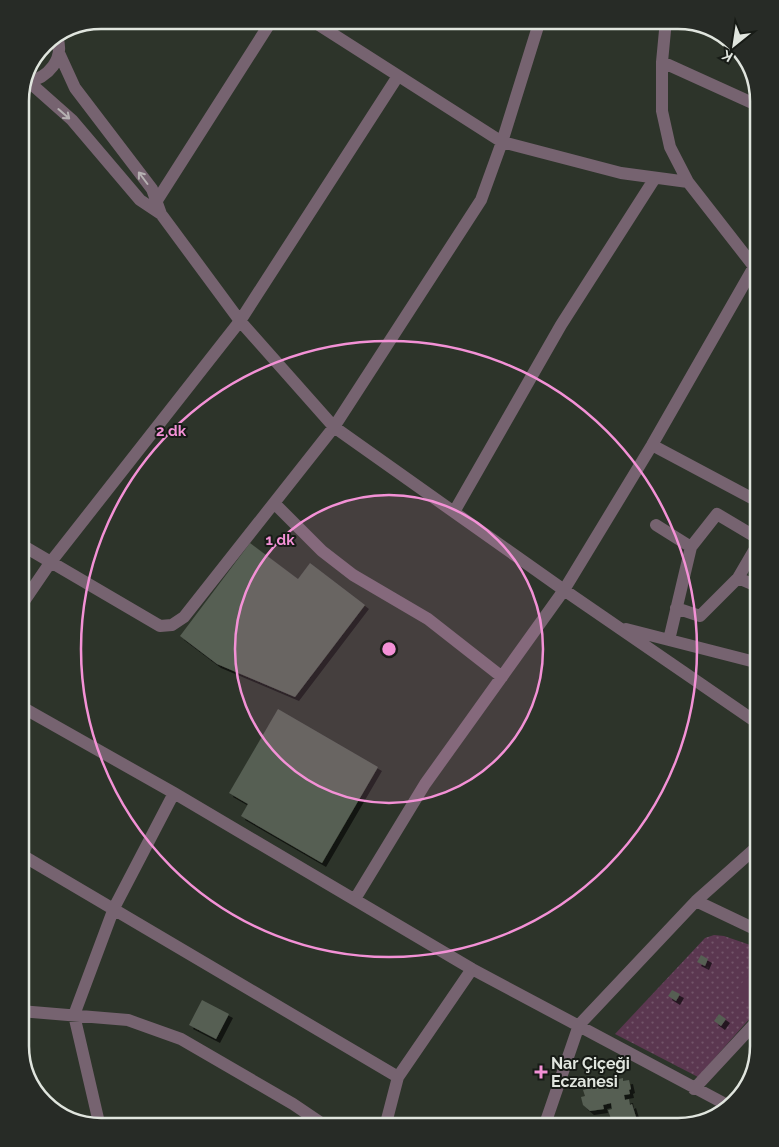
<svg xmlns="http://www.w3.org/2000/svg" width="779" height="1147" viewBox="0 0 779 1147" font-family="Raleway,sans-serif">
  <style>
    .park { fill: url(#park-dots) }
    .pitch { fill: #5b3750 }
    .building { fill: #565e53; filter: url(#shadow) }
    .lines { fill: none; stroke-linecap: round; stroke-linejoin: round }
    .minor { stroke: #766370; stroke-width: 12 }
    .oneway { stroke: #b6b1b2 }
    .ring { fill: none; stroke: #f391d6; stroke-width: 2.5 }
    .poi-dot { fill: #f391d6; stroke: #171b16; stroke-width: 2 }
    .labels { text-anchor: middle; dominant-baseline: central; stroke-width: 4; stroke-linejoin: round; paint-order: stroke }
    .poi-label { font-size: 16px; font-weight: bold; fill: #e0e5de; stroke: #171b16; text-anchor: start }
    .rim { fill: none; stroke: #e0e5de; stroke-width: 2.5 }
    .centre { fill: #f391d6; stroke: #171b16; stroke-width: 2.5 }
    .ring-label { font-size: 15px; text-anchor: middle; font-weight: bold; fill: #f391d6; stroke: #171b16; stroke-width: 4; stroke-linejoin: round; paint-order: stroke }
  </style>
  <defs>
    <pattern id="park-dots" width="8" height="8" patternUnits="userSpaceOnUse" patternTransform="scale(1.25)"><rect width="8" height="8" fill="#5b3750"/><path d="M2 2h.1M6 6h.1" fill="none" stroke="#725469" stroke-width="1.8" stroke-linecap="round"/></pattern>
    <filter id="shadow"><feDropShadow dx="4" dy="4" stdDeviation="0" flood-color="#0009"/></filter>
  </defs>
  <rect width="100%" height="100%" fill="#2d342a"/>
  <path class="park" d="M714 935 724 936 759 948V1008L698 1077 615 1034 705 938Z"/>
  <path class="pitch" d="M759 960V1000L753 1008 734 994Z"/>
  <path class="building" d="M250 543 298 579 310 563 365 605 295 697 217 664 180 636Z
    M278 709 378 767 322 863 241 816 248 804 229 793Z
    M701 955 708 959 705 966 697 962Z
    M672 990 680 994 676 1001 668 996Z
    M202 1000 229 1014 216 1039 189 1025Z
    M719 1014 726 1019 721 1026 714 1021Z
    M623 1078V1081L629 1080 631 1089 629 1090 630 1094 624 1095 625 1100 629 1099 630 1105 632 1104 636 1117 632 1119 633 1124 619 1127 618 1124 615 1125 614 1118 611 1119 608 1110 612 1109 611 1103 603 1105 604 1109 590 1111 583 1105 581 1097 585 1096 583 1090 602 1085 603 1089 608 1088 606 1082Z"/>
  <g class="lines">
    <path class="minor" d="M311 20 502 142 621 173 688 182
      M666 20 662 62V111L670 147 688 182 759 273
      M662 62 759 106
      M28 81 72 120 140 200 161 214 152 189 75 88 59 53
      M27 82C48 78 65 59 57 37
      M156 202 272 20
      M161 214 240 321 334 427 564 590 759 724
      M652 445 759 502
      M274 503 322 551 353 575 428 619 502 677
      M454 512 561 325 655 178
      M656 525 691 547
      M20 544 160 626 172 625 184 617 334 427 481 200 502 142 540 20
      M738 578 759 587
      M20 607 50 563 240 321 398 76
      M676 608 700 616 738 578 759 542
      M626 629 759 663
      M669 640 691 547 717 514 759 539
      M20 706 174 793 472 969 729 1106
      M20 854 398 1077
      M355 899 425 784 564 590 652 445 759 258
      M696 901 759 931
      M20 1011 128 1020 181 1039 293 1104 327 1127
      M694 1089 759 1019
      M100 1127 74 1015 114 908 174 793
      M385 1127 398 1077 472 969
      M544 1127 579 1025 696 901 759 845"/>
  </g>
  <defs><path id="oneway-shaft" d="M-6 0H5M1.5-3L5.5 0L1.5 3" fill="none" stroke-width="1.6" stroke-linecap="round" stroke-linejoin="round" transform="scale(1.25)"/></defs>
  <g class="oneway">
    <use href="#oneway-shaft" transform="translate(64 114) rotate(41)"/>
    <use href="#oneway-shaft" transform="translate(143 178) rotate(-127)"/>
  </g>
  <circle cx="389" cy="649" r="154" fill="#f391d6" fill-opacity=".12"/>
  <g class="ring">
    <circle cx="389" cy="649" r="154"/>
    <circle cx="389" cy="649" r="308"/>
  </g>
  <path class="poi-dot" d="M538.5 1064.5h5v5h5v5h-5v5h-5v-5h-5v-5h5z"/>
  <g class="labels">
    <g class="poi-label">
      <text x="551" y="1063">Nar Çiçeği<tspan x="551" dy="18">Eczanesi</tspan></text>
    </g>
  </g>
  <path d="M0 0H779V1147H0ZM101 29H678A72 72 0 0 1 750 101V1046A72 72 0 0 1 678 1118H101A72 72 0 0 1 29 1046V101A72 72 0 0 1 101 29Z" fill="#272b26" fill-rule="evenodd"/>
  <path class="rim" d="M101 29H678A72 72 0 0 1 750 101V1046A72 72 0 0 1 678 1118H101A72 72 0 0 1 29 1046V101A72 72 0 0 1 101 29Z"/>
  <circle cx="389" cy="649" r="8" class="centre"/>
  <g class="ring-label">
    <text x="171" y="436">2 dk</text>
    <text x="280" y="545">1 dk</text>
  </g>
  <g transform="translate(734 45) rotate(210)" stroke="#171b16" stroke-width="4" paint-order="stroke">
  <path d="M0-4L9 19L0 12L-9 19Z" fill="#e0e5de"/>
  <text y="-8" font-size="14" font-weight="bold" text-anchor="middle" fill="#e0e5de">K</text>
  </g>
</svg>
